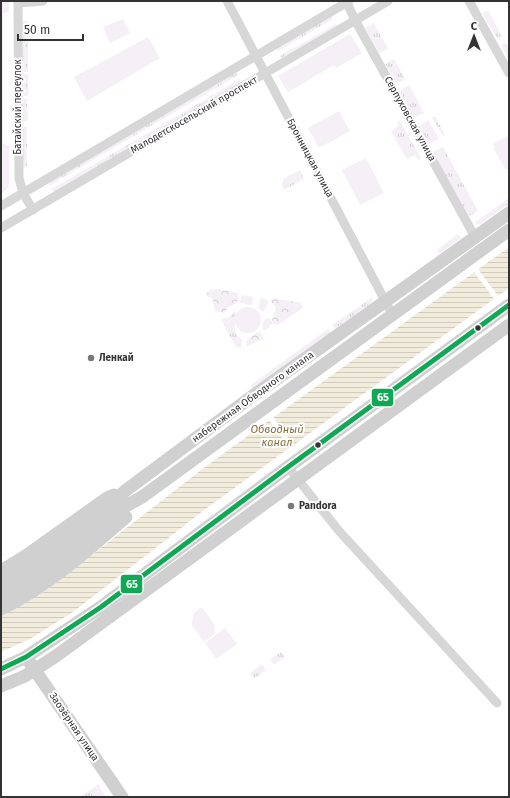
<svg xmlns="http://www.w3.org/2000/svg" width="510" height="798" viewBox="0 0 510 798" font-family="'Fira Sans',sans-serif">
  <style>
    .grass { fill: url(#grass-tufts) }
    .forest { fill: url(#forest-crowns) }
    .park { fill: #f5eff6 }
    .water { fill: url(#water-rules) }
    .pier { fill: #fff }
    .lines { fill: none; stroke-linecap: round; stroke-linejoin: round }
    .street { stroke: #d7d7d7; stroke-width: 9 }
    .secondary { stroke: #d0d0d0; stroke-width: 13 }
    .bus-1-casing { stroke: #fff; stroke-width: 8 }
    .bus-1 { stroke: #10a855; stroke-width: 5 }
    .bus-dot { fill: #333; stroke: #fff; stroke-width: 1.5 }
    .poi-dot { fill: #7a7a7a; stroke: #fff; stroke-width: 1.5 }
    .labels { text-anchor: middle; dominant-baseline: central; stroke-width: 4; stroke-linejoin: round; paint-order: stroke }
    .street-label { font-size: 10px; fill: #333; stroke: #fff }
    .poi-label { font-size: 10px; font-weight: bold; fill: #333; stroke: #fff; text-anchor: start }
    .water-label { font-size: 11px; font-style: italic; fill: #88703b; stroke: #fff }
    .line-badge { stroke: #fff; stroke-width: 1.5 }
    .badge-label { font-size: 11px; text-anchor: middle; font-weight: bold; fill: #fff }
  </style>
  <defs>
    <pattern id="grass-tufts" width="24" height="20" patternUnits="userSpaceOnUse"><rect width="24" height="20" fill="#f5eff6"/><path d="M3 7l-1-3M5 7V3M7 7l1-3M15 17l-1-3M17 17v-4M19 17l1-3" fill="none" stroke="#d2cdd3"/></pattern>
    <pattern id="forest-crowns" width="20" height="18" patternUnits="userSpaceOnUse"><rect width="20" height="18" fill="#f5eff6"/><path d="M2 6a3 3 0 1 1 6 0M12 15a3 3 0 1 1 6 0" fill="none" stroke="#d2cdd3"/></pattern>
    <pattern id="water-rules" width="6" height="5" patternUnits="userSpaceOnUse"><rect width="6" height="5" fill="#f2ecdd"/><path d="M0 2.5h6" fill="none" stroke="#d0cbbe"/></pattern>
  </defs>
  <rect width="100%" height="100%" fill="#fff"/>
  <path class="grass" d="M488 10 502 36 497 38 482 13Z
    M331 16 333 19 278 51 276 49Z
    M23 21H28V72H23Z
    M374 23 388 49 379 53 365 28Z
    M336 24 337 26 282 58 280 56Z
    M505 43 509 49V60L501 45Z
    M394 59 405 79 398 83H395L386 65V63Z
    M236 72 238 75 50 185 49 183Z
    M23 74H28V96H23Z
    M240 79 242 82 54 192 52 189Z
    M409 85 424 113 414 117 400 92 402 90Z
    M23 99H27L28 121H23Z
    M435 116 445 135 443 136 432 118Z
    M399 120 421 158 418 160 415 155 407 159 391 131 399 126 397 122Z
    M428 120 439 139 429 144 419 126Z
    M23 127H27V166L23 167Z
    M443 147 478 211 469 216 433 152Z
    M300 170 304 179 284 190 282 185 283 179Z
    M509 198V204L481 224 474 223Z
    M458 234 461 238 439 254 437 250Z
    M373 297V301L371 303 335 329 332 325Z
    M236 310C236 318 231 336 242 339L241 348 236 347 221 319 230 317Z
    M328 329 331 332 253 388 251 385Z
    M281 652 285 657 274 665 270 659Z
    M262 664 266 670 254 679 250 673Z
    M98 785 106 797H79Z"/>
  <path class="forest" d="M217 289 238 293C241 302 234 305 227 308L226 311 224 313 215 311 212 298 207 296 206 294 210 290Z
    M273 298 301 303 303 308 278 325 274 324 272 320 276 307 271 302Z
    M259 332 262 335 264 339 247 346 246 341 256 333Z"/>
  <path class="park" d="M1 1H9V12L3 13V143L9 146V187L1 194Z
    M123 19 130 33 110 43 103 27Z
    M350 34 362 53 336 68 334 65 288 92 278 76Z
    M148 37 160 58 87 101 74 77Z
    M339 111 350 131 319 148 308 128Z
    M509 135V168L506 170 493 148 495 147 493 144Z
    M366 158 384 193 360 205 342 170Z
    M242 295 253 297 252 305 240 303 241 297Z
    M261 298 267 300 269 302 263 312 258 307Z
    M235 320a13 13 0 1 1 26 0a13 13 0 1 1-26 0Z
    M268 318 271 320 273 326 271 324H270V327L264 331 262 328 264 320Z
    M202 607 214 624 215 633 204 642 192 625 193 614Z
    M225 628 237 644 216 659 205 643Z"/>
  <path class="water" d="M509 247V288L211 505 73 612 30 639 1 652V615L16 608 48 589 205 467Z"/>
  <path class="pier" d="M478 269 498 296 494 299 474 272Z
    M273 417 293 445 289 447 269 420Z
    M211 505 213 506 187 525 186 524Z"/>
  <g class="lines">
    <path class="street" d="M18 1 19 178 23 193 33 210
      M227 1 392 314
      M346 1 355 20 475 237
      M469 1 509 73
      M18 3 43 1
      M1 206 349 1
      M1 228 388 1
      M288 467 339 531 497 703"/>
    <path class="secondary" d="M1 571 27 555 107 498 114 495
      M1 585C26 572 47 555 69 538 89 523 108 509 125 491L254 395 509 213
      M1 596 24 583 38 573 126 506 142 497 509 230
      M1 609C48 586 87 551 126 517
      M30 663 122 797
      M1 669 26 657 101 607 288 467 509 305
      M1 686 25 676 56 656 509 325"/>
    <defs>
      <path id="bus-1" d="M1 669 26 657 101 607 288 467 509 305"/>
    </defs>
    <use href="#bus-1" class="bus-1-casing"/>
    <use href="#bus-1" class="bus-1"/>
  </g>
  <g class="bus-dot">
    <circle cx="478" cy="328" r="3.5"/>
    <circle cx="318" cy="445" r="3.5"/>
  </g>
  <g class="poi-dot">
    <circle cx="91" cy="358" r="4"/>
    <circle cx="291" cy="506" r="4"/>
  </g>
  <g class="labels">
    <g class="street-label">
      <text transform="translate(18 107) rotate(-90)">Батайский переулок</text>
      <text transform="translate(194 115) rotate(-30)">Малодетскосельский проспект</text>
      <text transform="translate(410 119) rotate(61)">Серпуховская улица</text>
      <text transform="translate(310 158) rotate(62)">Бронницкая улица</text>
      <text transform="translate(253 397) rotate(-36)">набережная Обводного канала</text>
      <text transform="translate(74 727) rotate(56)">Заозёрная улица</text>
    </g>
    <g class="poi-label">
      <text x="99" y="358">Ленкай</text>
      <text x="299" y="506">Pandora</text>
    </g>
    <g class="water-label">
      <text x="277" y="429">Обводный<tspan x="277" dy="13">канал</tspan></text>
    </g>
  </g>
  <g class="line-badge">
    <rect x="371" y="388" width="23" height="19" rx="4" fill="#10a855"/>
    <rect x="120" y="574" width="23" height="20" rx="4" fill="#10a855"/>
  </g>
  <g class="badge-label">
    <text x="383" y="401">65</text>
    <text x="132" y="588">65</text>
  </g>
  <rect width="510" height="798" fill="none" stroke="#333333" stroke-width="4"/>
  <g transform="translate(474 36)" stroke="#ffffff" stroke-width="3" paint-order="stroke">
  <path d="M0-3L7 15L0 10L-7 15Z" fill="#333333"/>
  <text y="-6" font-size="11" font-weight="bold" text-anchor="middle" fill="#333333">С</text>
  </g>
  <path d="M18 34v6h65v-6" fill="none" stroke="#333333" stroke-width="2"/>
  <text x="24" y="34" font-size="12" fill="#333333" stroke="#ffffff" stroke-width="3" paint-order="stroke">50 m</text>
</svg>
